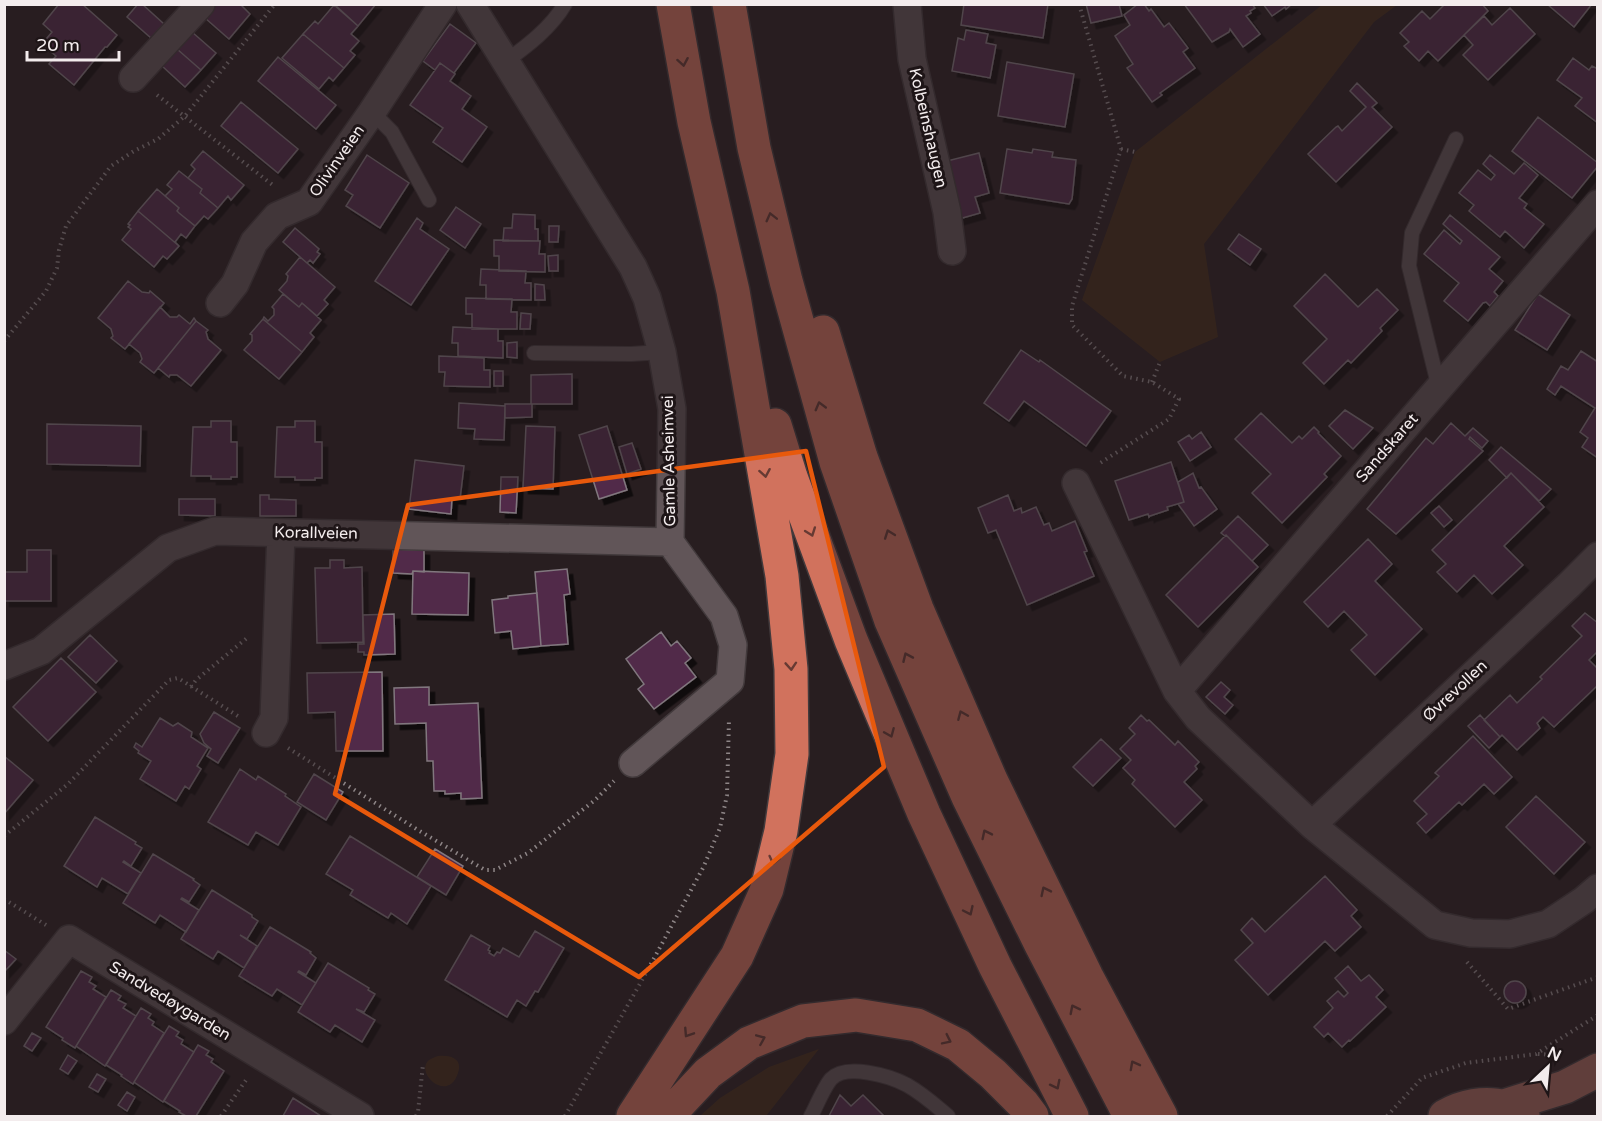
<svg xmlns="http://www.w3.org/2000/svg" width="1602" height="1121" viewBox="0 0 1602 1121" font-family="'Varela Round',sans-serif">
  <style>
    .green { fill: #422c18 }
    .building { fill: #512a49; stroke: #81777e; stroke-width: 1.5; filter: url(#shadow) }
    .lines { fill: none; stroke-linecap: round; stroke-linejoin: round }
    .lane-casing { stroke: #423a3c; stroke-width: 16 }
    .street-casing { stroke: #423a3c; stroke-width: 30 }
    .primary-casing { stroke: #423a3c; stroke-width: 36 }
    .highway-casing { stroke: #423a3c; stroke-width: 36 }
    .path { stroke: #8e8687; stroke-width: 4; stroke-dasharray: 1.5 4.5; stroke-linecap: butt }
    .lane { stroke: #615558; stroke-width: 14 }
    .street { stroke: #615558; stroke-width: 27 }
    .primary { stroke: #a4665b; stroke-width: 33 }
    .highway { stroke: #d1725d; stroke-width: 33 }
    .oneway { stroke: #663a33 }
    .marked { fill: none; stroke: #e8590c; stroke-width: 4.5; stroke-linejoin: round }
    .labels { text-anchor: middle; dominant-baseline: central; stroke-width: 6; stroke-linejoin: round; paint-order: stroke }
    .street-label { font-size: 16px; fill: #f3eced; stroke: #1e1517 }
  </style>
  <defs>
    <filter id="shadow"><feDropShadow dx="5.5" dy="5.5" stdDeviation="0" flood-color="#0009"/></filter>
  </defs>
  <rect width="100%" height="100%" fill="#281e20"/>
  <path class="green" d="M1322 5H1397L1374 22 1204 244 1218 337 1160 362 1082 300 1135 152Z
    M819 1049 766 1116H700L720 1098 769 1067Z
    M438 1056C450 1055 463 1058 458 1073 448 1104 414 1073 429 1060 432 1058 435 1057 438 1056Z"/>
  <path class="building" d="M59 4H82L117 35 107 47H105L74 85 49 64 56 56 42 44 52 32 43 24Z
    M138 4H142L164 24 151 38 127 17Z
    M216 4H240L250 14 229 39 205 18Z
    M334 4H376L358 26Z
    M964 4H1048L1043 38 961 25Z
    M1086 4H1119L1122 16 1091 23Z
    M1138 4H1144L1149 11 1151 9 1164 27 1169 23 1188 48 1183 52 1195 68 1160 93 1162 95 1152 102 1127 68 1133 64 1115 36 1130 25 1124 15Z
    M1184 4H1252L1255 8 1250 11 1251 13 1246 16 1260 34 1243 47 1230 29 1229 32 1212 42Z
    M1263 4H1292L1286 9 1285 7 1272 16Z
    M1445 4H1482L1488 11 1438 61 1428 51 1419 61 1404 46 1409 42 1400 33 1422 11 1430 19Z
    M1547 4H1592L1574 27Z
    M334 5 358 26 351 34 359 41 350 51 355 55 344 68 303 34 315 21 318 24Z
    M1510 8 1535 34 1488 80 1463 55 1473 45 1464 35 1484 16 1492 25Z
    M450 24 476 43 454 73 440 63 435 70 423 61Z
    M966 30 988 34 986 43 996 45 990 78 952 71 958 38 964 40Z
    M192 32 216 53 201 70 177 49Z
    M303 34 344 68 333 81 329 77 319 89 282 58Z
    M177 49 201 70 185 87 162 66Z
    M278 57 336 105 316 129 258 81Z
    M1573 58 1589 70 1592 66 1598 69V123L1575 106 1582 98 1557 80Z
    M1007 62 1074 74 1065 127 998 116Z
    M440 63 455 74 450 81 471 96 462 109 487 127 462 162 433 142 443 128 410 105Z
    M1357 83 1377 103 1372 107 1392 127 1336 182 1308 154 1336 127 1338 126 1342 131 1366 107 1350 91Z
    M241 102 298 149 278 173 221 126Z
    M1538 117 1598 163V166L1572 198 1512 151Z
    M1007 149 1032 153 1033 149 1053 152 1052 157 1076 160 1072 199 1069 204 1000 193Z
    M203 151 244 185 231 200 228 196 218 208 200 193 202 189 188 178 195 169 191 165Z
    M979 153 989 193 975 197 980 213 959 219 947 161Z
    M367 155 409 183 380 228 346 206 353 195 345 190Z
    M1490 155 1514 174 1524 163 1538 175 1519 198 1527 204 1524 208 1544 224 1524 248 1505 231 1500 237 1469 211 1474 205 1459 193 1478 170 1491 180 1495 175 1483 164Z
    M179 171 202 189 200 193 218 208 208 219 204 216 195 226 179 213 177 211 179 208 165 196 172 189 167 185Z
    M157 189 179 208 177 211 179 213 195 226 186 238 181 234 175 242 179 246 138 211Z
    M456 207 481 224 465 248 440 230Z
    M138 211 179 246 167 259 163 256 154 267 122 240 131 229 128 227 130 225 128 224Z
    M513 214 535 215V229H538V241H503L504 228H512Z
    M1450 215 1500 257 1489 269 1503 281 1494 292 1498 296 1490 306 1486 302 1483 303 1468 321 1444 301 1459 283 1424 254 1444 230 1460 244 1462 241 1443 224Z
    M417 218 423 223 420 229 449 249 411 305 375 281Z
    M549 226H559L558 242H549Z
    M295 228 319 249 317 252 320 254 313 263 310 260 307 263 283 242Z
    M1239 234 1261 249 1250 265 1228 249Z
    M494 240 540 241 539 254H545V272L499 271V256H494Z
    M558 255V271H549L548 256Z
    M300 257 335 287 324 300 328 304 317 316 302 303 299 307 279 290 287 281 288 276 286 274Z
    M481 269 526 271 525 283H531V300L486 299V285H480Z
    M1325 274 1358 307 1377 289 1398 310 1380 328 1382 331 1351 363 1348 360 1324 384 1303 363 1327 339 1294 306Z
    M128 281 142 292 149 293 150 291 164 303 125 349 111 338 113 336 111 329 98 318Z
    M535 284 544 285 545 300H535Z
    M283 294 299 307 302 303 321 320 310 333 314 337 302 352 263 319 264 317 268 321 274 315V309L272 307Z
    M1538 294 1570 315 1547 350 1515 330Z
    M466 298 512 299 511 312H517V329H472V314H466Z
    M160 307 170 317H177L179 315 190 324 194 318 196 321 154 373 140 362 142 359 140 353 129 344Z
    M521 313 531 314 530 329H520Z
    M263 319 302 352 279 379 244 350 252 341V335L250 334Z
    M196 321 208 330 206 332 208 339 221 350 191 386 177 375H170L169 377 158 368Z
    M453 327 498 329V341H503V358L458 356V343H452Z
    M517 342V358L507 357V343Z
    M1021 350 1039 362 1040 360 1111 411 1086 446 1024 401 1009 421 984 403Z
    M1581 351 1598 362V458L1582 447 1588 438 1580 432 1595 408 1561 386 1555 395 1547 389 1561 366 1568 370Z
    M439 356 484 358V370H490V387L444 386 445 372H439Z
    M494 371H503V386H494Z
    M572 374V404H531V375Z
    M459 403 505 406 504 440 474 439 475 429 458 428Z
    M505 404H532V417L505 418Z
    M1345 410 1373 428 1353 449 1329 426Z
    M1261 413 1292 443 1299 436 1302 439 1314 427 1319 432 1318 433 1341 456 1324 474 1327 477 1282 523 1252 493 1271 474 1235 439Z
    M211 421H231V442H237V477H231V479H211V476H191L193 427H211Z
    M295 421H315V442H322V478H315V480H295V477H275L277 427H295Z
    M1451 423 1465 436 1473 428 1488 441 1482 448 1470 437 1469 439 1483 451 1396 534 1367 509 1426 438 1433 444Z
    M47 424 141 426 140 466 47 464Z
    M526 426 555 427 553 489 523 488Z
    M607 426 627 490 599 499 579 435Z
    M1201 432 1211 447 1190 461 1178 442 1189 435 1192 439Z
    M632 443 641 469 627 474 619 447Z
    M1501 447 1551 489 1539 501 1511 473 1507 478 1489 460Z
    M415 460 464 466 460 499 452 498 451 514 409 509Z
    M1171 462 1184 502 1167 507 1168 510 1150 516 1149 517 1148 514 1129 520 1115 481Z
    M1193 473 1199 488 1201 487 1217 509 1194 526 1178 504 1184 502 1178 482Z
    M1511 473 1544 507 1504 546 1523 565 1492 594 1474 575 1457 592 1437 572 1446 564 1432 550Z
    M501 477H518L516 513 500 512Z
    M260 495H269V499L296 500V516H260Z
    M1008 495 1014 511 1021 508 1022 513 1036 507 1044 525 1049 523 1052 531 1075 521 1087 551 1084 552 1094 576 1027 605 996 530 988 533 978 508Z
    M179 499H215V516L179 515Z
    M1439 506 1452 520 1444 527 1431 513Z
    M1238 516 1268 545 1252 561 1226 535 1225 536 1221 533Z
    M1226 535 1258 567 1198 627 1166 595Z
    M1368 539 1392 564 1375 581 1422 629 1375 675 1351 650 1367 635 1344 611 1328 627 1304 602Z
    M393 549 424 550V572L413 571 412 574 393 573Z
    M27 550H51V601H4V572H27Z
    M330 560H344V568L362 567 363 642 317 643 315 568H330Z
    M567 569 570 594 564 595 568 644 541 646 535 572Z
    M413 571 469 573 468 615 412 614Z
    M537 593 541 646 513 649 511 631 495 633 492 600 508 598V596Z
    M1585 613 1598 623V651L1589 660 1598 669V685L1554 727 1543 717 1537 723 1540 728 1517 750 1502 735 1500 737 1484 720 1510 695 1517 703 1542 679 1540 677 1582 636 1572 626Z
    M394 614 395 654 364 655V652H358V644H364L363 615Z
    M661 632 671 646 677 641 691 658 685 663 696 677 654 709 638 689 644 684 626 659Z
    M90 635 117 661 96 683 68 657Z
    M61 658 96 692 48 741 13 707Z
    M382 672 383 751H336L335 712 308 713 307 673Z
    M1221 682 1230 690 1224 697 1233 705 1225 714 1206 697Z
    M429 687V705L478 703 482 798 461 799V793L445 794V791H434L433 761H427L426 723 395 724 394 688Z
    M214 712 240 728 218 763 207 756 211 749 204 743 200 734Z
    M1141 715 1147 721 1149 720 1175 745 1178 741 1199 762 1195 766 1197 769 1184 782 1202 800 1175 827 1132 784 1135 780 1123 768 1131 760 1120 749 1135 734 1129 728Z
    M1480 715 1500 737 1489 748 1468 726Z
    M160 718 173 726 178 723 192 732 191 737 208 748 197 766 201 769 189 789 185 786 176 801 140 779 151 761 138 753 139 751 134 747 136 743 142 747Z
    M1473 736 1512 777 1494 794 1484 784 1462 805 1459 802 1426 833 1417 823 1427 814 1414 801 1439 776 1435 773Z
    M1101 739 1121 758 1093 786 1073 767Z
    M4 756 33 780 4 814Z
    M240 769 256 780 258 776 286 794 285 796 301 807 278 845 256 832 248 845 208 822Z
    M314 774 343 792 326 820 297 802Z
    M1536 796 1585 842 1554 874 1506 827Z
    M95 817 136 842 135 844 142 848 131 866 124 861 123 862 141 873 128 894 102 878 97 887 64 866Z
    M350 836 431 886 407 924 391 913 388 918 350 895 353 890 326 874Z
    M435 849 463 866 446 895 417 877Z
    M153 854 194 879 193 880 200 885 189 902 182 898 181 899 199 910 186 932 160 915 155 923 123 903Z
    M1325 876 1357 910 1351 916 1361 927 1335 951 1325 941 1268 995 1235 960 1253 943 1241 930 1252 918 1265 932Z
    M212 890 252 915V917L258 921 247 939 240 935 257 946 244 968 218 951 213 959 181 939Z
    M270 927 311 952 310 953 316 958 306 975 299 971 298 972 316 983 302 1005 277 989 272 996 239 976Z
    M535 931 564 948 538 992 535 991 526 1006 517 1000 507 1017 445 980 471 935 490 946 488 950 490 951 489 953 494 956 497 952 500 953 503 948 519 957Z
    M4 950 16 959 4 972Z
    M328 963 369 988 368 990 375 994 364 1012 356 1009 375 1020 362 1042 335 1025 330 1032 298 1012Z
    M1348 966 1361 981 1369 975 1383 990 1376 997 1386 1007 1350 1041 1349 1040 1342 1047 1328 1033 1324 1037 1314 1027 1333 1008 1327 1001 1338 991 1344 997 1348 993 1335 978Z
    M81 971 92 977 89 982 96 986 93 989 106 997 75 1048 62 1040 63 1038 46 1027Z
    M1504 992a11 11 0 1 1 22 0a11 11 0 1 1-22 0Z
    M111 990 121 996 118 1000 126 1004 123 1008 136 1016 105 1066 76 1046Z
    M141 1008 151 1014 148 1018 154 1022 152 1025 164 1033 133 1084 121 1076 122 1075 106 1065Z
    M169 1026 179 1032 176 1036 183 1040 181 1044 194 1052 163 1102 134 1082Z
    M32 1033 41 1038 32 1051 24 1046Z
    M198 1045 209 1051 206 1055 213 1059 211 1062 224 1071 196 1116H186L179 1112 180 1111 164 1101Z
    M68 1055 77 1061 68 1074 60 1069Z
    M97 1074 106 1079 98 1092 89 1087Z
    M127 1092 135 1097 127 1111 118 1105Z
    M840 1095 851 1106 863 1095 884 1116H829Z
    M293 1098 321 1116H283Z"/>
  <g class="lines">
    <defs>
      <path id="lane" d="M505 62C527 46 551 28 565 4
        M372 112 392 132 429 200
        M534 353 631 354 662 352
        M1439 388 1409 266 1412 233 1456 139
        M811 1116C816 1107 824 1087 831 1079 846 1063 890 1076 907 1085 923 1094 935 1105 948 1116"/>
      <path id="street" d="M470 4 633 267 647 298 662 352 672 409 670 542 724 616 733 645 730 681 633 763
        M907 4 912 59 947 212 952 251
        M133 78 201 4
        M220 303 235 284 254 242 277 216 309 202 372 112 443 4
        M1076 483 1177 691 1198 718 1312 825 1435 925 1471 933 1510 934 1548 924 1584 900 1598 888
        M4 666 41 651 168 548 215 531 670 542
        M1177 691 1598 204
        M266 733 274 718 281 533
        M1312 825 1569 585 1598 556
        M4 1021 69 939 360 1116"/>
      <path id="primary" d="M1504 1106 1565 1087 1598 1070
        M1445 1116C1462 1106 1485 1101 1505 1107 1511 1109 1517 1112 1523 1115"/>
      <path id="highway" d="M729 4 754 148 786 281 836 462 891 621 968 797 1041 945 1130 1116
        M823 332 861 457 917 609 991 780 1087 977 1161 1116
        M775 425 791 477 851 640 924 814 995 966 1072 1116
        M633 1116 737 956 767 889 781 831 792 754 791 669 782 576 733 291 694 122 673 4
        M669 1116 677 1106 708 1073 749 1043 803 1021 856 1015 917 1025 958 1045 993 1074 1023 1104 1032 1116"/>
    </defs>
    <use href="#lane" class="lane-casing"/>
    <use href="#street" class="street-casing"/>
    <use href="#primary" class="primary-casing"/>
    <use href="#highway" class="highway-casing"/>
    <path class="path" d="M1079 4 1121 149 1072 306V325L1123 376 1152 382 1179 399 1169 419 1097 465
      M157 95 274 186
      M1121 149 1135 152
      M4 341 46 291 57 268 59 250 66 226 111 166 134 151 158 139 185 116 275 4
      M1152 382 1160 362
      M191 687 196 680 247 638
      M288 748 418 830 485 870H495L528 853 595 800 614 781
      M4 836 68 784 169 680 178 678 241 718
      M4 899 46 925
      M1467 962 1508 1009 1598 977
      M1538 1054 1555 1055
      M221 1116 246 1080
      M416 1116 418 1112 423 1064
      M565 1116 646 973 703 868 720 828 727 795 729 719
      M1387 1116 1422 1078 1466 1063 1536 1054 1598 1015"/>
    <use href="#lane" class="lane"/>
    <use href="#street" class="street"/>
    <use href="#primary" class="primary"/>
    <use href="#highway" class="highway"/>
  </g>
  <defs><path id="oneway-chevron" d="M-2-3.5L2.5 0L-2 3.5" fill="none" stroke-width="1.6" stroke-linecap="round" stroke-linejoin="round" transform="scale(1.5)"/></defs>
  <g class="oneway">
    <use href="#oneway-chevron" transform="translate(683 62) rotate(80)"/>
    <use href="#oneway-chevron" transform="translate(771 217) rotate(-104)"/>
    <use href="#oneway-chevron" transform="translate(820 406) rotate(-105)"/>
    <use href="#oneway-chevron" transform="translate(765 473) rotate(80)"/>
    <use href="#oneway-chevron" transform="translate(811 532) rotate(70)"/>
    <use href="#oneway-chevron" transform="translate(889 534) rotate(-110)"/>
    <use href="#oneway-chevron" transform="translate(907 657) rotate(-114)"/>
    <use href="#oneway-chevron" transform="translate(791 666) rotate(86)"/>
    <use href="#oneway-chevron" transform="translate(962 715) rotate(-113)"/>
    <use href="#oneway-chevron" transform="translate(890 733) rotate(67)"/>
    <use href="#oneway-chevron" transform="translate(986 834) rotate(-116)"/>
    <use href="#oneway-chevron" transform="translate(774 860) rotate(103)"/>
    <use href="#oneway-chevron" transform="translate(1045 891) rotate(-116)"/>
    <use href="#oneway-chevron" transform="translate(969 911) rotate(65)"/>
    <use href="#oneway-chevron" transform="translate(1074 1009) rotate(-117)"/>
    <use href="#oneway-chevron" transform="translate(688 1033) rotate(123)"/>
    <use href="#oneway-chevron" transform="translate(761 1039) rotate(-23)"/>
    <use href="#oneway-chevron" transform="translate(947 1040) rotate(26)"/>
    <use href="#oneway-chevron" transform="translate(1134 1065) rotate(-118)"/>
    <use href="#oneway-chevron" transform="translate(1056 1085) rotate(63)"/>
  </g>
  <path d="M0 0H1602V1121H0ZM806 451 884 767 639 977 335 794 408 505Z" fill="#281e20" fill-opacity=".55" fill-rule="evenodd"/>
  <path class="marked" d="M806 451 884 767 639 977 335 794 408 505Z"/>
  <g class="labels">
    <g class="street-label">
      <text transform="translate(928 128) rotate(77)">Kolbeinshaugen</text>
      <text transform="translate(337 161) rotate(-55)">Olivinveien</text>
      <text transform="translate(1387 448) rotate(-49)">Sandskaret</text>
      <text transform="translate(669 461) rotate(-91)">Gamle Asheimvei</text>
      <text transform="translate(316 533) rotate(1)">Korallveien</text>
      <text transform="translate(1455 691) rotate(-43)">Øvrevollen</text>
      <text transform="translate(170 1001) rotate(31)">Sandvedøygarden</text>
    </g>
  </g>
  <rect width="1602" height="1121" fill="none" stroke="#f3eced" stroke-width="12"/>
  <g transform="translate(1548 1067) rotate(26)" stroke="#1e1517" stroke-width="4.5" paint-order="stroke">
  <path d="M0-4.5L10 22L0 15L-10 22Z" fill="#f3eced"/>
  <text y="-9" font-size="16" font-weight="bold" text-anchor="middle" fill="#f3eced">N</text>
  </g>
  <path d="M27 51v9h92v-9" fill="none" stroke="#f3eced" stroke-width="3"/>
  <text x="36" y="51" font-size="18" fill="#f3eced" stroke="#1e1517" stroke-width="4.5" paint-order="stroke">20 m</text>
</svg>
